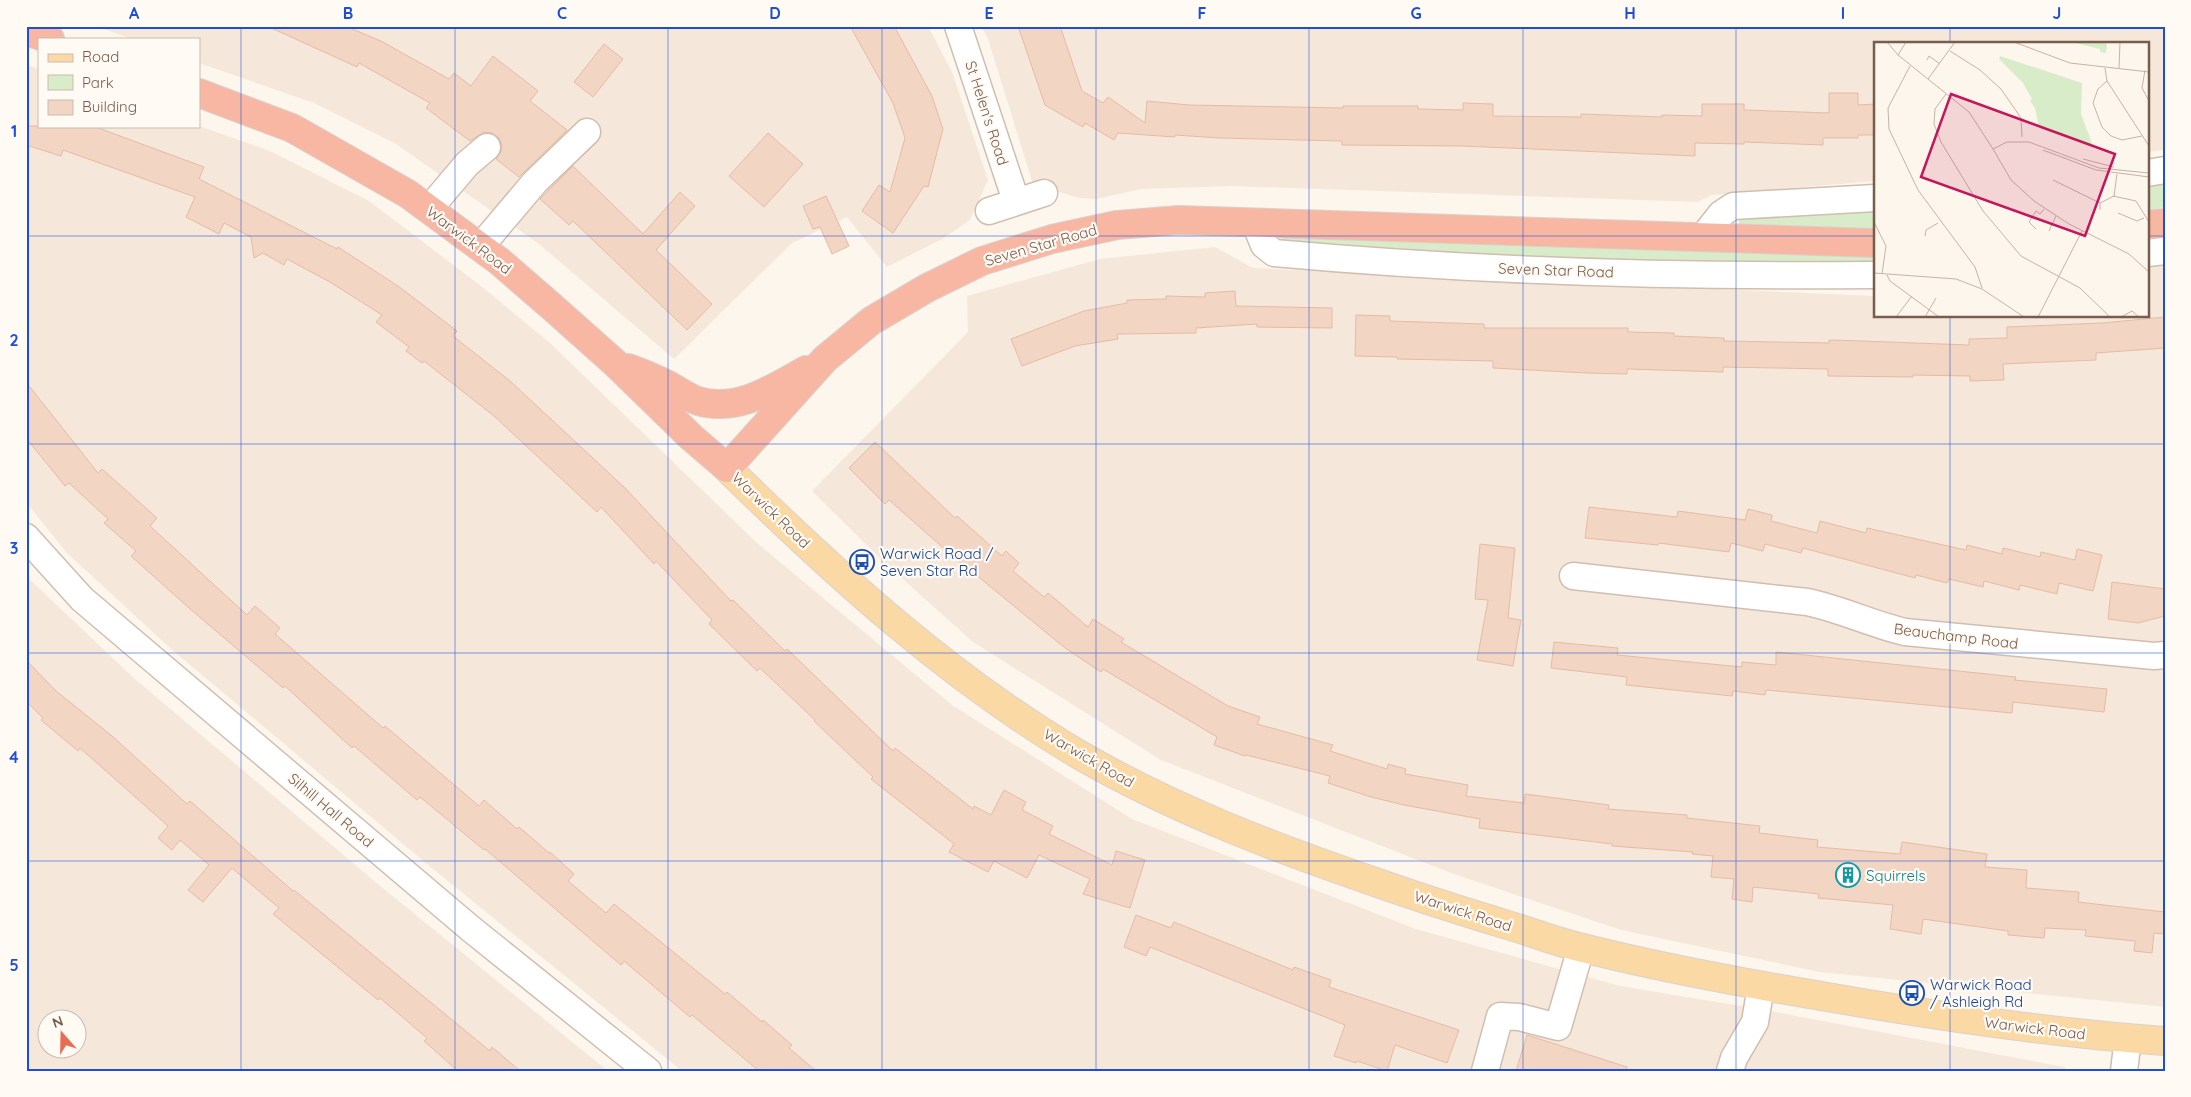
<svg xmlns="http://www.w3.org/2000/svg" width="2191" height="1097" viewBox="0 0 2191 1097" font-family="Quicksand,sans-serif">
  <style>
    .residential { fill: #f5e8da; fill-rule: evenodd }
    .green { fill: #d8ecc9 }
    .building { fill: #f3d5c3; stroke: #e6bba3 }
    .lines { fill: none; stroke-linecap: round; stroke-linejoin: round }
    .minor-casing { stroke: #d1beb0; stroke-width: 29 }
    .major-casing { stroke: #dad1cd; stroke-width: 30 }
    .highway-casing { stroke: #dad1cd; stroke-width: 30 }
    .minor { stroke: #fff; stroke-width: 26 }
    .major { stroke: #fbd9a5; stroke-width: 28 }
    .highway { stroke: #f7b7a3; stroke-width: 28 }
    .grid { fill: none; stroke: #1d4ed8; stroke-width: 1; stroke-opacity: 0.55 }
    .labels { text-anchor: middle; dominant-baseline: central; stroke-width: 4.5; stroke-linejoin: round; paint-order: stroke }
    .street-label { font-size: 15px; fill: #7a5c4d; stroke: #fffaf3 }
    .transit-label { font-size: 15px; fill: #164399; stroke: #fffaf3; text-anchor: start }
    .culture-label { font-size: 15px; fill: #0d838f; stroke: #fffaf3; text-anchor: start }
    .inset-road { fill: none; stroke: #c5b3a7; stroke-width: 1 }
    .view { fill: #c2185b; fill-opacity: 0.15; stroke: #c2185b; stroke-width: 2.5 }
    .inset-edge { fill: none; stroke: #7a5c4d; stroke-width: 2.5 }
    .neatline { fill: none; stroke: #1d4ed8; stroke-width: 2 }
    .grid-label { font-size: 16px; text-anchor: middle; font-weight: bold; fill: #1d4ed8 }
  </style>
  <rect width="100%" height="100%" fill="#fdf6ec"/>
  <path class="residential" d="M96 26H928L952 72 988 180 970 220 944 238 887 267 847 217 792 243 674 359 539 244 396 144 314 103 199 63V39H132Z
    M981 26H2165V150L2147 152V44H1875V181L1712 195 1697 202 1232 186 1141 189 1096 199 1079 198 1033 184 988 39Z
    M26 65 39 69V126H199L270 151 369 201 481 286 550 343 757 543 952 705 1132 819 1416 929 1620 986 1765 1010 2064 1067 2067 1071H682L427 864 170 648 66 552 26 502Z
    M1215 247 1253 268 1875 296V316H2147V266L2165 263V1007L1820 972 1621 930 1451 873 1161 760 973 642 886 564 812 491 968 332 967 296 1100 259Z
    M26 576 136 680 379 885 608 1071H26ZM48 1020H78V1050H48Z"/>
  <path class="green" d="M2165 177V207L2147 211V180Z
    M1875 205V229L1739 224V220L1748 212Z
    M1286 235 1875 255V269L1370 255 1283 241V237Z"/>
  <path class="building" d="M267 26H345L381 41 449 79 454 73 471 86 493 56 538 91 530 101 567 130 519 177 496 159 501 152 502 145 499 138 492 133 484 132 470 141 426 108 430 103 359 63 357 67Z
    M850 26H894L932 96 943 129 928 187 924 186 893 233 862 211 879 185 890 192 905 138 893 103Z
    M1018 26H1060L1082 91 1103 103 1108 97 1145 123 1147 101 1189 105 1343 108V106H1418V109L1463 110V103L1493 104V116L1581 117V114L1662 117V115L1702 116V104H1744V110L1829 113V93H1858V105L1875 104V135H1858V138H1823V145L1744 142V144L1695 143V156L1462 146 1342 145V141L1219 138 1175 135V137L1118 133 1114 140 1085 123 1083 127 1045 105Z
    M604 44 623 59 593 97 574 82Z
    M26 126H93L204 167 199 179 337 249 338 247 398 286 457 331 453 336 510 381 625 488 731 601 733 600 785 651 787 649 893 751 895 748 973 809 974 806 991 815 1004 790 1026 802 1022 810 1053 826 1049 834 1112 865 1116 851 1145 860 1130 908 1083 894 1090 879 1039 855 1027 878 994 861 988 872 949 852 954 844 871 779 873 777 814 721 815 720 760 668 757 671 709 624 712 620 656 561 654 564 601 507 597 512 494 416 424 361 422 363 406 351 409 347 376 322 382 315 330 282 287 259 284 265 263 253 254 258 251 237 224 223 219 234 186 217 195 197 63 150 61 156 26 145Z
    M768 133 803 164 764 207 729 176Z
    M573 166 643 234 680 192 695 206 656 250 712 304 687 330 573 221 569 225 540 199Z
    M826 196 849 246 832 254 820 227 813 229 803 206Z
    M1235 291 1236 306 1332 308V328L1257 327V324L1196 328V333L1117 334 1118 339 1075 346 1022 366 1011 339 1084 311 1127 303V300L1166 299V296L1205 297V293Z
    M1356 315 1390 316V321L1484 324V328H1628V332L1674 333V336L1724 338V341L1829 343V340L1862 341 1969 345V339L2007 338V327L2102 323 2165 317V348L2096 353V360L2003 364 2004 380 1970 381V376L1913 375V377L1828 376V369L1723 367V372L1627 369V374L1586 373 1493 368V361L1397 359V357L1355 356Z
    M26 382 98 473 102 469 157 518 150 526 247 615 255 606 280 628 275 634 383 728 385 726 479 806 484 800 517 829 519 827 549 853 550 852 574 874 568 881 606 913 614 904 725 994 727 992 762 1022 763 1020 792 1045 789 1048 816 1071H759L692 1015 690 1017 624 961 621 965 485 849 484 850 420 797 417 800 354 746 352 748 285 686 283 688 189 608 131 556 136 551 104 523 108 519 69 483 65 486 26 438Z
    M875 442 955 518 957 516 1002 556 1006 551 1019 563 1013 571 1044 597 1048 593 1088 627 1093 619 1124 639 1121 642 1228 706 1260 717 1257 724 1333 745 1330 751 1387 769 1388 764 1406 769 1405 774 1468 785 1466 796 1524 803 1525 794 1609 805 1608 809 1687 815V818L1760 826 1759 833 1818 840 1817 847 1900 854 1902 842 1987 854 1985 867 2027 870 2026 888 2079 892 2078 902 2165 912V934L2154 933 2152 953 2134 951 2135 941 2085 936 2086 930 2045 928 2044 938 2008 935V931L1923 919 1921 934 1890 929 1893 905 1818 898 1819 894 1753 887 1752 902 1732 899 1734 879 1711 877 1713 856 1692 854 1693 852 1612 846V844L1479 828 1480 819 1404 805 1371 797 1328 783 1330 776 1246 755 1245 756 1214 745 1217 737 1103 669 1101 672 1065 648 975 574 974 575 889 500 885 504 849 468Z
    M1589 507 1677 517 1678 511 1745 520 1748 509 1772 515 1771 521 1817 533 1820 521 1866 533 1867 528 1966 550 1967 545 2002 554 2003 548 2040 557 2041 552 2075 560 2077 549 2102 555 2093 591 2059 583 2057 594 2020 585 2019 590 1984 581 1983 587 1949 579 1947 583 1916 575 1915 578 1803 548 1801 553 1765 544 1763 551 1731 543 1729 552 1659 543 1658 545 1585 538Z
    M1480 544 1515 548 1508 618 1521 620 1513 666 1477 660 1488 600 1475 599Z
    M2112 582 2165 589V616L2138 623 2108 619Z
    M1554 642 1618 648 1617 655 1742 667V662L1776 665V652L2016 677 2015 680 2107 689 2104 712 2013 702 2012 713 1766 690 1765 695 1733 691 1732 696 1626 685 1627 677 1551 668Z
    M26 660 56 691 112 736 187 804 190 801 293 891 294 890 490 1051 492 1047 520 1071H458L424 1041 427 1038 380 998 378 1000 273 914 279 908 232 868 203 902 188 890 209 865 180 840 172 850 158 838 168 826 80 748 78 751 41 720 43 718 26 701Z
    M1136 915 1171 928 1174 922 1293 970 1294 967 1331 980 1329 987 1459 1030 1447 1063 1395 1045 1387 1071 1357 1061 1356 1063 1334 1056 1345 1025 1150 947 1146 956 1124 947Z
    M1527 1035 1627 1067 1626 1071H1516Z"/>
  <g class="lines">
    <defs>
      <path id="minor" d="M958 26 1016 201
        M2147 173 2165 170
        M429 209 467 164 487 147
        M989 211 1044 193
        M1255 223 1264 245 1274 253C1473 271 1675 277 1875 275
        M1703 237 1721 214 1733 206 1875 198
        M480 247 535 182 587 132
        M2147 253 2165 251
        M26 537 82 599 471 929 648 1071
        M1573 576 1807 602C1841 609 1871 624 1905 632L2154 656 2165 655
        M1485 1071 1500 1016 1519 1017 1558 1027 1581 948
        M1730 1071 1734 1058 1755 1022 1761 986
        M2124 1071 2128 1038"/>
      <path id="major" d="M727 468C835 574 948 677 1078 754 1173 809 1275 848 1378 883 1423 899 1468 913 1514 927 1537 934 1560 943 1583 948 1665 969 1749 984 1833 998 1943 1017 2053 1033 2165 1041"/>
      <path id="highway" d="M26 31 50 39
        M199 93 292 128 408 194 499 261 551 306 615 363 691 437 727 468 825 359 871 321 927 288 982 261 1052 239 1117 225 1179 220 1875 243
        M2147 225 2165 223
        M628 368C643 373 656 379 670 386 679 391 689 398 698 401 737 413 774 388 806 370"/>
    </defs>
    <use href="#minor" class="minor-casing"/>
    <use href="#major" class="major-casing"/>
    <use href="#highway" class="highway-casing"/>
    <use href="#minor" class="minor"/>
    <use href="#major" class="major"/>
    <use href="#highway" class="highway"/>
  </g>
  <path class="grid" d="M241 26V1071M455 26V1071M668 26V1071M882 26V1071M1096 26V1071M1309 26V1071M1523 26V1071M1736 26V1071M1950 26V44M26 236H1875M2147 236H2165M1950 316V1071M26 444H2165M26 653H2165M26 861H2165"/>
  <defs>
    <symbol id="bus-ring" viewBox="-11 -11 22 22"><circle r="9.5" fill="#fffaf3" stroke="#1a4fb4" stroke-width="1.5"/><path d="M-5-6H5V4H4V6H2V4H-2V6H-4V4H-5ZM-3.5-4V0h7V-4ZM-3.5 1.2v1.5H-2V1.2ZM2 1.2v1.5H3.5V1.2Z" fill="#1a4fb4"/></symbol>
    <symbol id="building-ring" viewBox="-11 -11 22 22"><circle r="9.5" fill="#fffaf3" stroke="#0f9aa8" stroke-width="1.5"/><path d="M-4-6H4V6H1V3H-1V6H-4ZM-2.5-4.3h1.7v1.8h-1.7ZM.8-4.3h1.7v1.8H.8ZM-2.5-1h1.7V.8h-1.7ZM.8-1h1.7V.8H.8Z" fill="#0f9aa8"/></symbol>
  </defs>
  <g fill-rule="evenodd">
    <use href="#bus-ring" x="848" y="548" width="28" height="28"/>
    <use href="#building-ring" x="1834" y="861" width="28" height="28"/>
    <use href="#bus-ring" x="1898" y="979" width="28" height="28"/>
  </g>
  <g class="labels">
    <g class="street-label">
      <text transform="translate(987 113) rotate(72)">St Helen's Road</text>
      <text transform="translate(469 240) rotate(37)">Warwick Road</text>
      <text transform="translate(1041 245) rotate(-16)">Seven Star Road</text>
      <text transform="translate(1556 270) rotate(2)">Seven Star Road</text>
      <text transform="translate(771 510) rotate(44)">Warwick Road</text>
      <text transform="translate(1956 636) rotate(7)">Beauchamp Road</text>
      <text transform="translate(1089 758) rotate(30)">Warwick Road</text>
      <text transform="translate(331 810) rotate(40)">Silhill Hall Road</text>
      <text transform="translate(1463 911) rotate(18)">Warwick Road</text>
      <text transform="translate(2035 1028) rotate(7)">Warwick Road</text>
    </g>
    <g class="transit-label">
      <text x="880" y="553">Warwick Road /<tspan x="880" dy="17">Seven Star Rd</tspan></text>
      <text x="1930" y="984">Warwick Road<tspan x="1930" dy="17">/ Ashleigh Rd</tspan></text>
    </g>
    <g class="culture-label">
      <text x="1866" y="875">Squirrels</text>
    </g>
  </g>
  <g transform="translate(1874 42)">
    <rect width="275" height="275" fill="#fdf6ec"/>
    <path d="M197 0H233L232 11 226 10V7ZM126 14 208 41 207 72 219 104 165 86 161 66 156 59 158 57 149 41 125 17Z" fill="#d8ecc9"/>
    <path class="inset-road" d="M13 0 24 13 95 70 119 107 133 100H155L225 126 275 131M140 0 196 21 275 30M76 9 106 28 127 47 147 76 148 95M24 13 32 0M53 18 55 14 66 22M36 24 14 66 15 87 44 148 101 225 108 246M231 26 233 39 275 104M245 26 246 0M271 28 268 46 275 59M54 37 81 0M233 39 224 47 219 61 228 85 237 94 248 98 268 94M72 52 61 67 60 82 67 100 109 169 147 214 206 246 236 275M119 107 137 138 160 159 195 182 255 212 275 230M169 108 222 128 275 135M209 117 240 125M179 138 226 161V168M239 154 262 159 275 180M226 161 240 154 243 132M244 171 263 179 270 176M0 180 12 204 8 232M162 187 155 180 162 169 166 172 170 167M175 189 182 174M51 194 52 188 64 181M0 231 82 237 108 247 150 275M13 233 16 239 65 275M22 275 38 254M51 275 62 256M164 275 208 189M247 275 258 269 265 275"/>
    <path class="view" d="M77 52 241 112 211 194 47 135Z"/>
    <rect width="275" height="275" class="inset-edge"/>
  </g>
  <rect width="2191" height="1097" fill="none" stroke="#fffaf3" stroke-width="55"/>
  <rect x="38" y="38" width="162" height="90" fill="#fffaf3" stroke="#cabbb1"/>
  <rect x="48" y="54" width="25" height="8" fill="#fbd9a5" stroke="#cabbb1"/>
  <text x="82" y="62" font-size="15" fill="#7a5c4d">Road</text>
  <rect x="48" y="75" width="25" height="15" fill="#d8ecc9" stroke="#cabbb1"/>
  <text x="82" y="88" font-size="15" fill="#7a5c4d">Park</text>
  <rect x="48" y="100" width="25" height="15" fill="#f3d5c3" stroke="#cabbb1"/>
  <text x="82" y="112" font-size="15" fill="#7a5c4d">Building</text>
  <g transform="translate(62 1034) rotate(340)"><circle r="24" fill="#fffaf3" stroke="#cabbb1"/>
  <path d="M0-4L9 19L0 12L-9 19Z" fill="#e76f51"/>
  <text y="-8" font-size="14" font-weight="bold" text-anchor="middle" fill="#7a5c4d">N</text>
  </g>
  <rect x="28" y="28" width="2136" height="1042" class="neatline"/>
  <g class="grid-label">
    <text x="134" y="19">A</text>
    <text x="348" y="19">B</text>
    <text x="562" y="19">C</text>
    <text x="775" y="19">D</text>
    <text x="989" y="19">E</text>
    <text x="1202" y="19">F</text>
    <text x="1416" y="19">G</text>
    <text x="1630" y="19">H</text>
    <text x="1843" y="19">I</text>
    <text x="2057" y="19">J</text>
    <text x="14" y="137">1</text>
    <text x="14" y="346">2</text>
    <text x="14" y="554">3</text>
    <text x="14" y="763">4</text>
    <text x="14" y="971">5</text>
  </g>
</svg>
